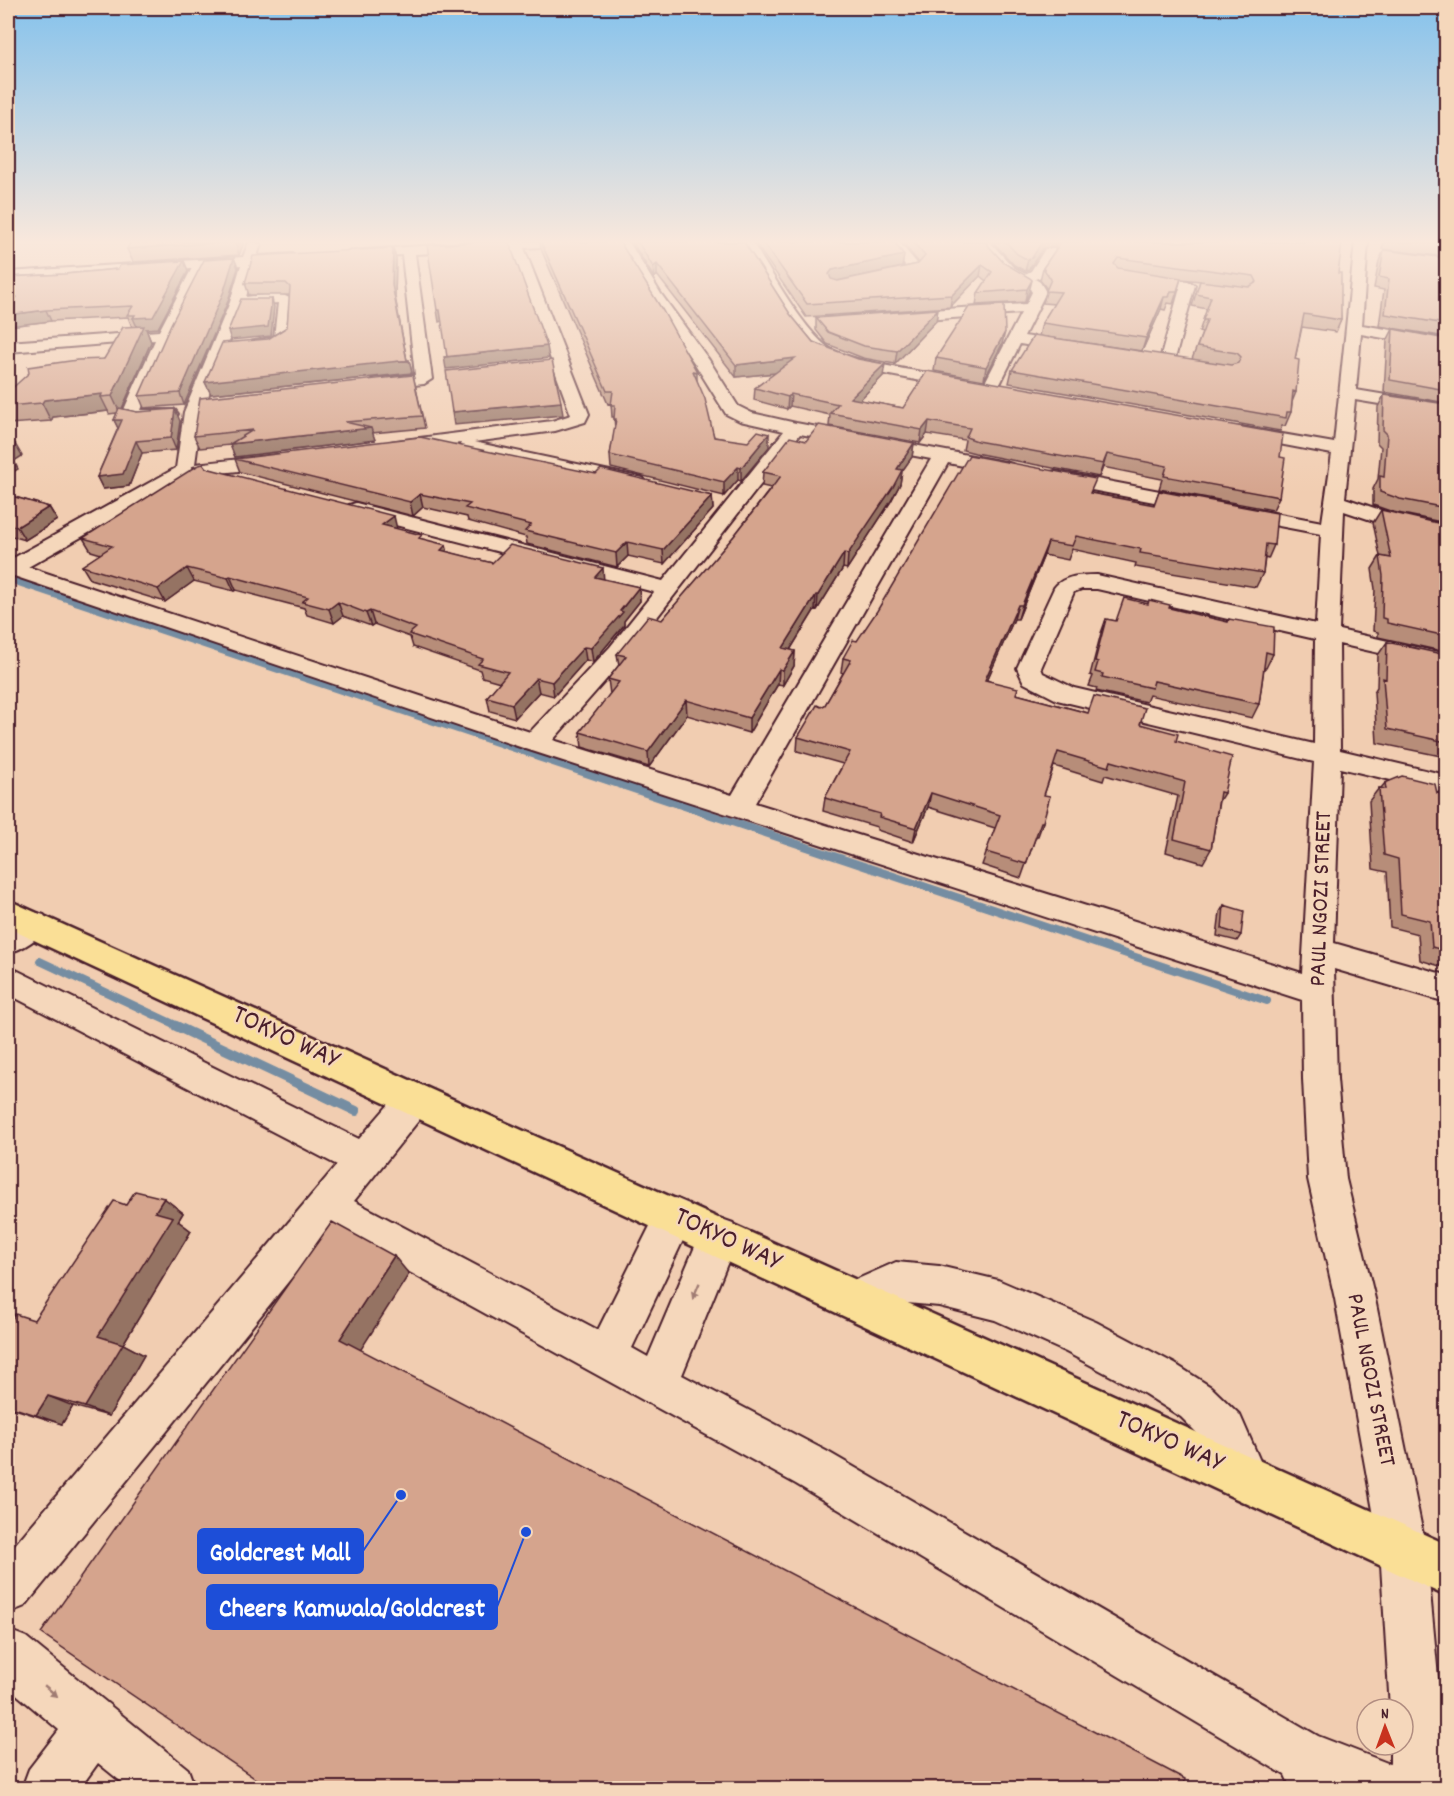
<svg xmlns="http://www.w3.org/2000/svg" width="1454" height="1796" viewBox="0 0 1454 1796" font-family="Dekko,sans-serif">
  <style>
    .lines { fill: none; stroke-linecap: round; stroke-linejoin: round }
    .stream-far2 { stroke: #748da2; stroke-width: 7 }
    .stream-far1 { stroke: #748da2; stroke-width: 8 }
    .stream { stroke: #748da2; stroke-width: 10 }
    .minor-casing { stroke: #4a1f2b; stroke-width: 4 }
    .major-casing { stroke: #4a1f2b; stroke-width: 5 }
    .minor { fill: #f5d7bb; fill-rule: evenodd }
    .major { fill: #fadf96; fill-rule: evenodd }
    .wall { fill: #b78d79; stroke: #4a1f2b; stroke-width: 1.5 }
    .shaded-wall { fill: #957363; stroke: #4a1f2b; stroke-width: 1.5 }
    .building { fill: #d5a48d; stroke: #4a1f2b; stroke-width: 1.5 }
    .oneway { fill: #a07b73 }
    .labels { text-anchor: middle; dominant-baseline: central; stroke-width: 4.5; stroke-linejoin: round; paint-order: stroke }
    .street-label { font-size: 24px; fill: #4a1f2b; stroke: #f5d7bb }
    .near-street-label { font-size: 28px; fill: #4a1f2b; stroke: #f5d7bb }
    .leader { fill: none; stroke: #1d4ed8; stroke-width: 2 }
    .callout-dot { fill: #1d4ed8; stroke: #f5d7bb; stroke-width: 2 }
    .callout { fill: #1d4ed8; stroke: #1d4ed8; stroke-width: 2 }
    .callout-label { font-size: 26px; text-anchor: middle; font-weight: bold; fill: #fff }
  </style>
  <rect width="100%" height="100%" fill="#f1cdb1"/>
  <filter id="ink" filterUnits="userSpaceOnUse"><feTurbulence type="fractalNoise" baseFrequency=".0167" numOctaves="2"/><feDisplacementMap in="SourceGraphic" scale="12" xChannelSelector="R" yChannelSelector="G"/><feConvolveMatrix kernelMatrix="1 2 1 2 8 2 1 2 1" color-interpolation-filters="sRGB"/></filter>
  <g filter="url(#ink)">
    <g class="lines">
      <path class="stream-far2" d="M8 579 543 758"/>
      <path class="stream-far1" d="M538 757 1267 1001
        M40 961 180 1027"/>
      <path class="stream" d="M176 1026 356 1111"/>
      <defs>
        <path id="minor" d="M249 242 261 244 257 256 293 254 300 258 293 262 255 264 246 297C260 296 283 290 293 301L289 339 272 349H246L244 346 246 343 274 337 278 303 243 306 202 412 195 464 277 455 284 457 286 461 284 465 277 467 190 476 28 567 530 732 610 647 654 592 349 513 346 509 349 505 356 503 663 581 784 431 740 421 726 414 695 364 647 295 616 242H629L661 294 709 360 738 406 752 413 796 423 1005 462 1012 464 1014 468 1012 472 1005 474 948 463 755 803 1302 973 1314 762 1057 700 1024 683 1017 668 1054 588C1063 575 1083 575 1097 575L1316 624 1321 534 1055 483 1048 481 1045 477 1048 473 1055 471 1322 522 1332 454 1242 437 1236 436 1233 432 1236 428 1242 427 1334 443 1355 242H1368L1362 325 1446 339V349L1361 334 1356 390 1446 405V415L1355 400 1345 498 1392 514 1446 525V537L1380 523 1344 511 1339 630 1446 654V668L1339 644 1340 750 1446 775V793L1340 768 1334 943 1446 975V1002L1334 969 1337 1079 1346 1179 1375 1299 1426 1549 1442 1720 1443 1788H1291L1285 1775 796 1484 331 1229 25 1606 8 1613V1553L337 1165 8 994V966L359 1139 403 1088 415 1083 427 1088 433 1099 427 1110 354 1201 598 1330 661 1204 675 1198 689 1204 694 1217 632 1348 648 1357 705 1223 719 1218 733 1223 738 1237 682 1375 828 1452 1318 1736 1390 1764V1745H1403V1709H1390L1380 1549 1335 1299 1308 1179 1303 1079 1302 1000 526 749 8 574V561L176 468 184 412 230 302 241 265 206 268 173 334 141 410H175L178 414 175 418C161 421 132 426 122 414L155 340 8 352V342L159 331 192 268 8 280V272L243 257ZM800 434 931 459 732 795 553 740 626 657ZM1082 589H1097L1315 639 1314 744 1074 688 1043 673 1041 668 1074 592Z
          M481 242H562L556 246 524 248 589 414 585 422 555 431 474 442 643 478 646 482 643 486 636 488 468 451 462 450 459 446 461 443 396 451 390 450 387 446 390 442 396 441 552 421 571 415 511 249 415 254 432 379 424 384 373 389 365 384 373 379 415 375 402 255 353 258 348 257 346 254 348 251Z
          M739 242H752C770 270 800 324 825 345 846 363 933 373 964 379L972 384 964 389 858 369 814 352 791 324Z
          M886 242H899L921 268C911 278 887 285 873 282L871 279 873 276 896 272 906 267Z
          M976 242H990L1013 267 1025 274 1031 271 1045 249H1055L1057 252 1041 277 1035 279 1040 282 1046 292 1024 336 1072 343 1080 348 1072 353 1020 344 998 388 990 393 982 388 1021 313 898 322 890 317 898 312 1026 304 1032 292 1029 288 1003 273Z
          M1140 274 1188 281 1195 285 1173 366 1167 368 1159 363 1180 288 1135 281 1133 278 1135 275Z
          M33 912 44 915 48 924C41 938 23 949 8 953V925L22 915Z
          M896 1262 939 1266 998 1280 1096 1322 1175 1364 1211 1387 1240 1415 1267 1477 1261 1493 1245 1499 1229 1493 1209 1445 1181 1417 1145 1394 1066 1352 995 1320 939 1306 897 1302 856 1320 842 1314 836 1300 842 1286Z
          M8 1630 26 1637 188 1769 195 1788H129L98 1763 80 1788H22L29 1769 59 1730 8 1687Z"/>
        <path id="major" d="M8 900 1446 1544V1596L8 928Z"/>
      </defs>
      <use href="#minor" class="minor-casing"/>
      <use href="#major" class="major-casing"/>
      <use href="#minor" class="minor"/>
      <use href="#major" class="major"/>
    </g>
    <path class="wall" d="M131 242H244L239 255 133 262 127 249Z
      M540 242H620L697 372V381L714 437 769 447 741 481 738 480 724 496 611 468 610 455 615 429 614 417H612L611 403 608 404 541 249Z
      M632 242H744L790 314 813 342 883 376 859 400 903 408 1280 457 1279 497 1273 510 1159 489 1162 479 1103 467 1099 477 975 453 963 450 965 440 927 434 920 443 829 426 830 415 790 406 787 409 754 400 755 388 776 373 736 377 657 275 654 278Z
      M894 242 904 255 902 267 837 281H838L918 264 919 263 902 242H985L1029 292 1025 302 976 305 978 293 986 281 980 276 950 307 806 317 755 243Z
      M993 242H1340L1338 273 1341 320 1336 332 1302 327 1295 359 1296 392 1292 402 1291 412 1285 426H1282L1280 431 1009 383 1012 370 1192 359 1202 333 1199 332 1207 309 1192 306 1200 281 1181 279 1173 304 1168 303 1165 310 1161 309 1142 351 1039 336 1042 323 1054 304 1043 303 1047 289 1040 280 1043 268 1056 249 1055 247 1043 248 1029 269 1025 271 1014 265Z
      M1384 242H1446V258V257L1382 249Z
      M393 248 396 259 395 297 407 361 409 360 412 373 211 394 205 382 268 339 287 327 290 295H249L245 283Z
      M1384 250 1446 258V338V337L1379 326 1384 290 1374 288 1379 261Z
      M234 258 238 268 228 301 184 405 144 408 139 396Z
      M184 261 188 271 158 328 146 329 151 342 122 409 137 412 180 421 176 450 142 453 129 486 103 489 97 477 118 428 114 420 117 413 109 414 108 411 53 417 51 421 8 424V392L104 359 132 327 128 317 51 321 9 326 8 323V309L14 300 13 299 8 304V277L65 274 118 269Z
      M938 309 936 321 895 364 863 358 827 344 816 330V318Z
      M1393 329 1446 339V404V403L1384 392 1387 341Z
      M1002 344 984 380 934 371 936 358Z
      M413 375 425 428 372 433 375 440 235 457 230 445 200 448 194 436Z
      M1384 395 1446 404V523L1393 512 1373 505V489L1378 479 1381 447 1377 443 1378 407Z
      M806 441 914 443 912 457 902 471 900 484 891 501 847 569 843 568 817 610 815 609 790 650 795 651 794 666 783 685 778 684 749 733 687 715 649 767 582 747 580 732 610 694 608 679 619 665 617 654 662 620 734 536 771 488 762 486 763 472Z
      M235 459 596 474 712 496 713 509 664 564 628 556 617 567 527 544 526 537 468 521 467 517 423 507 413 516 240 472Z
      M206 468 397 529 423 540 446 545 447 552 492 563 604 580 639 587 640 601 624 621V625L593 662 586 660 554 696 539 692 515 718 490 711 487 697 500 682 482 677 480 670 413 647 410 637 374 624 371 626 343 616 334 623 307 615 304 608 236 590 234 591 194 581 165 602 90 579 82 566 101 554 91 551 83 538Z
      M1159 491 1274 545 1268 559 1265 558 1263 573 1256 587 1135 567 1136 563 1072 549 1068 560 1044 555 1018 619H1014L987 680 1016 694 1088 713 1140 724 1176 741 1224 793 1219 801 1211 849 1203 863 1166 852 1178 796 1105 775 1103 781 1054 766 1044 795 1043 822 1038 836H1036L1021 878 982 865 995 828 928 807 913 842 877 830V827L823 811 825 798 843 764 797 751 798 737 821 707 825 705 843 673 841 672 843 658 857 641 1092 493 1154 505Z
      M8 495 49 507 57 520 25 540 8 535Z
      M1381 510 1446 525V652L1378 637V632L1373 631 1375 589 1372 569 1380 556 1373 523Z
      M1169 608 1227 622 1229 619 1273 654 1266 668H1264L1259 704 1252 718 1149 695 1146 702 1096 691 1097 688 1089 686 1093 676 1090 675 1101 633 1106 619 1116 621Z
      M1387 642 1446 655V757L1377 743 1374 692 1377 687 1378 655Z
      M1385 783 1446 795V968L1420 960 1418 934 1390 927 1387 872 1373 869 1369 801 1379 788H1381Z
      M1224 905 1241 935 1237 941 1217 936 1220 912Z
      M164 1198 183 1213 178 1221 191 1231 123 1344 144 1355 109 1416 73 1406 62 1424 8 1407V1325L34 1320 126 1205Z"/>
    <path class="shaded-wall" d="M235 242H244L239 255Z
      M1042 242H1056L1055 247 1043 248 1029 269 1025 271 1028 260Z
      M393 248 396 259 395 297 407 361 409 360 412 373 211 394 205 382 392 285Z
      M904 255 902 267 832 282 829 274 832 270Z
      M234 258 238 268 228 301 184 405 180 393Z
      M184 261 188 271 158 328 146 329 151 342 120 413 112 396 138 329 133 318Z
      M657 264V275L654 278 653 267Z
      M982 265 980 276 950 307 952 295Z
      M1032 280 1029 292 1025 302 1027 289Z
      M8 289 13 299 8 304Z
      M1164 297 1161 309 1142 351 1146 338Z
      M272 299 274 307 271 336 231 340 228 331Z
      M938 309 936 321 895 364 897 351Z
      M46 310 51 321 9 326 8 323V315Z
      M437 310H440L442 321 439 322Z
      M1005 332 1002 344 984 380 986 367Z
      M547 346 549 358 446 369 444 357Z
      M795 358V371L736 377V365Z
      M885 364 883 376 849 411 850 398Z
      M102 394 101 397 108 411 53 417 51 421 42 403 44 400Z
      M791 394 790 406 787 409 788 397Z
      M561 402 563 415 454 425 452 412Z
      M175 409 180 421 176 450 171 438Z
      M114 420H122L120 432Z
      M929 421 927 434 920 443 922 430Z
      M371 428 375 440 235 457 230 444Z
      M769 434V447L741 481V468Z
      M136 441 142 453 129 486 103 489 97 477Z
      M914 443 912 457 902 471 900 484 891 501 847 569 848 554 897 469Z
      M15 444 22 456 14 461 18 469 8 475V448Z
      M1107 454 1103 467 1099 477 1103 464Z
      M738 467V480L724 496V482Z
      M420 494 423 507 413 516 410 502Z
      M712 496 713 509 664 564 663 550Z
      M49 507 57 520 25 540 17 527Z
      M394 516 397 529 382 525Z
      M627 542 628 556 617 567 616 553Z
      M1048 542 1044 555 1018 619 1022 605Z
      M446 545 449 559 441 550Z
      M844 553 843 568 817 610 818 595Z
      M187 568 194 581 165 602 158 589Z
      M603 568 604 582 595 577Z
      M230 576 236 590 234 591 228 578Z
      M639 587 640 601 624 621V625L593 662 591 648Z
      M816 595 815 609 782 663 783 648Z
      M338 602 343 616 334 623 329 609Z
      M1018 605 1014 619 981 694 985 680Z
      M370 611 374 624 371 626 366 613Z
      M584 647 586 660 554 696 552 682Z
      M795 651 794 666 783 685V670Z
      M779 669 778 684 749 733V718Z
      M536 678 539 692 515 718 512 704Z
      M686 700 687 715 649 767 648 752Z
      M931 793 928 807 913 842 916 828Z
      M164 1198 183 1213 178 1221 191 1231 123 1344 144 1355 109 1416 85 1407 98 1336 155 1212Z
      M394 1256 409 1274 358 1354 340 1339Z
      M48 1396 73 1406 62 1424 36 1415Z"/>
    <path class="building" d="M131 242H228L127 249Z
      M480 242H509L547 346 444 357H447L440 310H437L427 245Z
      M541 242H620L663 311 697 372 693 371 705 399 714 437 748 442 758 431 769 434 741 468 738 467 724 482 610 455 616 419H614L615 405H611L613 391H607Z
      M638 242H744L790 314 813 342 858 359 885 364 850 398 903 408 927 371 1283 434 1280 457 1285 458 1279 497 1164 476 1167 466 1107 454 1103 464 977 441 966 437 970 428 929 421 922 430 830 413 838 404 791 394 788 397 755 388 795 358 736 365 657 264 653 267Z
      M763 242H894L904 255 832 270 829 274 831 279 838 281 918 264 925 256 913 242H985L1004 263 1030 278 1032 280 1027 289 978 293 992 272 982 265 952 295 807 304Z
      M1006 242H1042L1032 258 1028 260 1017 254Z
      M1061 242H1331L1342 244 1338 273H1341V320L1304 314 1295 359 1299 360 1296 392 1293 391 1291 412H1287L1286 418 1012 370 1034 335 1231 365 1238 363 1241 357 1237 353 1197 347 1207 320H1203L1211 297 1196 294 1200 281 1249 287 1257 282 1254 276 1118 258 1114 264 1118 268 1181 278 1177 291H1171L1169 297H1164L1146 338 1042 323 1061 292 1046 291 1051 279 1043 268Z
      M1422 242H1446V246Z
      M393 248 392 285 407 361 409 360 205 382 222 343 268 339 287 327 290 287 286 283H245L253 256Z
      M1384 250 1446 258V324L1385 314 1389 279 1379 277Z
      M234 258 224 291 180 393 139 396 171 324 204 260Z
      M184 261 153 317 133 318 135 315H127L133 306 46 310 8 315V309L17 297 8 289V277L65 274 118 269 120 265Z
      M241 299H272L268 327 228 331Z
      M1004 305 1005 332 986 367 936 358 969 307Z
      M938 309 897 351 864 346 828 332 816 318Z
      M144 326 112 396 101 397 102 394 44 400 42 403 8 406V392L29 373 28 367 77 360 104 359 123 327Z
      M1393 329 1446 339V390L1390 380Z
      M552 360 561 402 452 412 446 371Z
      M413 375 422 416 345 422 371 428 230 444 253 430 194 436 200 398Z
      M1384 395 1446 404V508L1400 499 1380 492V476L1384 477 1387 434 1383 430Z
      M119 408 137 412 175 409 171 438 136 441 123 474 97 477 122 420H114Z
      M819 425 914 443 897 469 902 470 893 487 848 554 844 553 818 595H816L783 648 795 651 783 670 779 669 749 718 686 700 648 752 580 732 619 682 608 679 626 656 617 654 648 616 662 620 734 536 781 476 763 472 790 437 806 441Z
      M420 437 596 474 601 469 712 496 663 550 627 542 616 553 525 531 531 525 465 508 470 504 420 494 410 502 235 459Z
      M8 442 15 444 8 448Z
      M969 455 1096 479 1090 493 1154 505 1159 491 1277 513 1274 545 1266 544 1263 573 1140 553 1141 549 1076 536 1072 546 1048 542 1022 605H1018L985 680 1018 688 1016 694 1088 713 1094 696 1145 708 1140 724 1178 734 1176 741 1232 757 1224 793 1220 792 1211 849 1174 839 1185 782 1111 761 1109 767 1058 752 1044 795 1050 796 1043 822H1041L1026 864 986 852 1000 815 931 793 916 828 879 817 880 814 825 798 850 752 798 737 817 705 821 707 825 705 851 660 843 658 853 640 857 641 877 611Z
      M203 464 206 468 394 516 382 525 422 535 419 538 446 545 441 550 492 563 510 545 603 568 595 577 639 587 620 611 623 612 591 648 584 647 552 682 536 678 512 704 487 697 508 672 478 664 483 659 409 634 416 628 370 611 366 613 338 602 329 609 302 602 308 597 230 576 228 578 187 568 158 589 82 566 112 546 83 538 197 466 192 467Z
      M8 495 49 507 17 527 8 524Z
      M1381 510 1446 525V636L1387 623V619L1382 618 1383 576 1380 556 1391 558Z
      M1124 598 1148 604 1149 600 1170 605 1169 608 1228 622 1229 619 1274 627 1273 654 1266 652 1259 704 1154 681 1152 688 1102 677 1103 674 1095 672 1098 662 1095 661 1106 619 1116 621Z
      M1387 642 1446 655V742L1387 729 1383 678 1386 679Z
      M1402 776 1435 784 1437 793 1446 795V951L1432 947 1430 921 1401 914 1398 859 1384 855 1379 788 1386 789 1385 783Z
      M1224 905 1244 911 1241 935 1222 929Z
      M135 1191 164 1198 155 1212 173 1217 98 1336 123 1344 85 1407 48 1396 36 1415 8 1406V1325L15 1314 34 1320 114 1201 126 1205Z
      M332 1222 394 1256 340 1339 1185 1779 1184 1788H269L41 1633Z"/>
    <defs><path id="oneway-solid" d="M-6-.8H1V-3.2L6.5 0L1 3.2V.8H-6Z" transform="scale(1.5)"/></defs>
    <g class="oneway">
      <use href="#oneway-solid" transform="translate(696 1291) rotate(113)"/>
      <use href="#oneway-solid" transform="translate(51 1691) rotate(40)"/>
    </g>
  </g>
  <linearGradient id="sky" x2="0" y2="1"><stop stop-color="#85c2ec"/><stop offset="0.49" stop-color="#f9e8dc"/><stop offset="1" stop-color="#f9e8dc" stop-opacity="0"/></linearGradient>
  <rect width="1454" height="494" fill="url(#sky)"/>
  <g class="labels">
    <g class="street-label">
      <text transform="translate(1322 899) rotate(-88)">PAUL NGOZI STREET</text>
      <text transform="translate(1370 1380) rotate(79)">PAUL NGOZI STREET</text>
    </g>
    <g class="near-street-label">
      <text transform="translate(285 1039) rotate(25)">TOKYO WAY</text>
      <text transform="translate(727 1241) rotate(25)">TOKYO WAY</text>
      <text transform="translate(1169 1443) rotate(24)">TOKYO WAY</text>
    </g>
  </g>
  <path class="leader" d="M401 1495L363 1551M526 1532L497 1607"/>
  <g class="callout-dot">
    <circle cx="401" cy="1495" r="6"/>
    <circle cx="526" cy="1532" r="6"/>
  </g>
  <g class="callout">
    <rect x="198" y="1529" width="165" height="44" rx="6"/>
    <rect x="207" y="1585" width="290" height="44" rx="6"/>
  </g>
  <g class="callout-label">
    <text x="280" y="1560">Goldcrest Mall</text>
    <text x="352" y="1616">Cheers Kamwala/Goldcrest</text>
  </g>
  <rect width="1454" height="1796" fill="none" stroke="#f5d7bb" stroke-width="30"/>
  <rect x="15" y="15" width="1424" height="1766" fill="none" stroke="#4a1f2b" stroke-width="2" filter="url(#ink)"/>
  <g transform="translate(1385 1727) rotate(359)"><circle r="28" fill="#f5d7bb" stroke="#b18d81" stroke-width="1.5"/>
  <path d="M0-4.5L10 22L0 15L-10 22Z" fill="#c8321e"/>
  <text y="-9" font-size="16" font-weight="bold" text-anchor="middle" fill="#4a1f2b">N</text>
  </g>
</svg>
